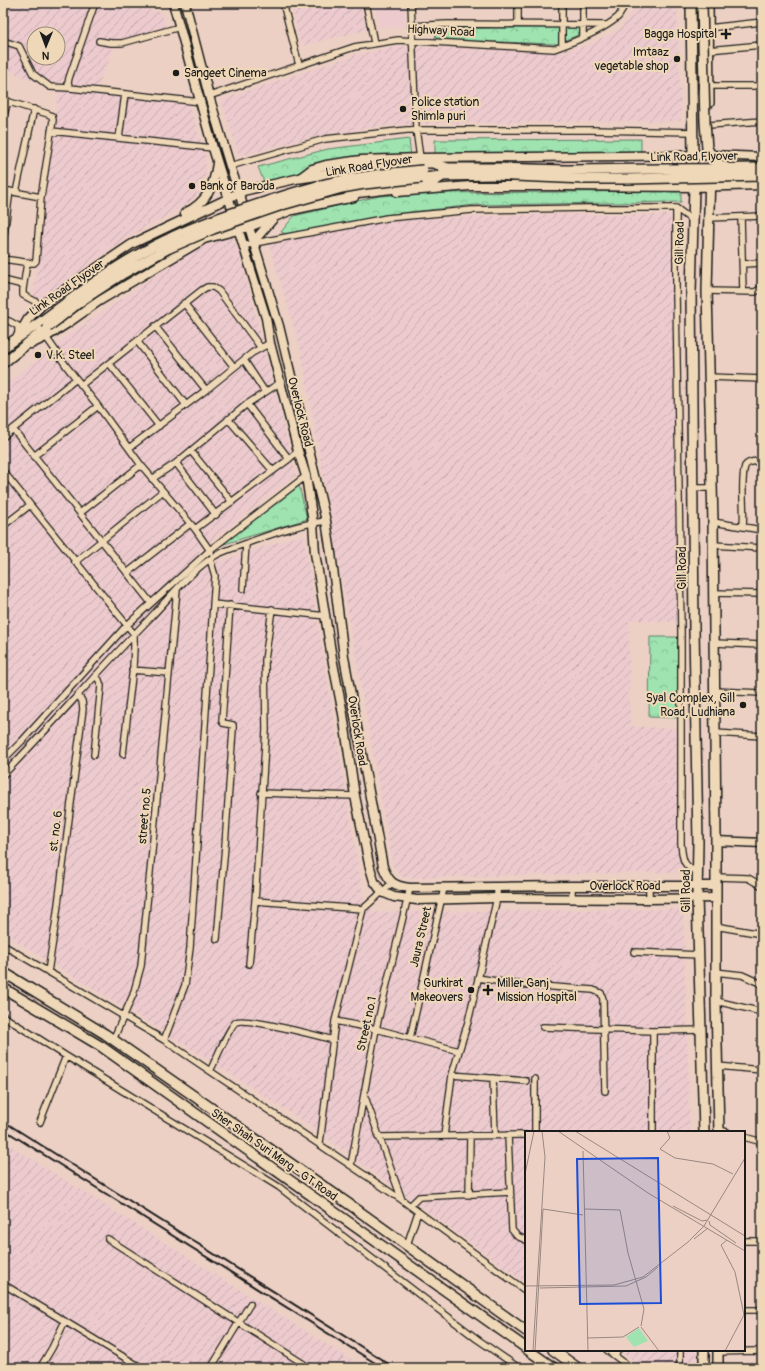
<svg xmlns="http://www.w3.org/2000/svg" width="765" height="1371" viewBox="0 0 765 1371" font-family="Pangolin,sans-serif">
  <style>
    .built { fill: #eccacd }
    .industrial { fill: url(#industrial-furrows); fill-rule: evenodd }
    .park { fill: url(#park-crowns); stroke: #5d8066 }
    .lines { fill: none; stroke-linecap: round; stroke-linejoin: round }
    .street-casing { stroke: #1c1c1c; stroke-width: 8 }
    .secondary-casing { stroke: #1c1c1c; stroke-width: 11 }
    .primary-casing { stroke: #1c1c1c; stroke-width: 12 }
    .street { stroke: #efd8b7; stroke-width: 5.5 }
    .secondary { stroke: #efd8b7; stroke-width: 8 }
    .primary { stroke: #efd8b7; stroke-width: 9 }
    .rail { stroke: #1c1c1c; stroke-width: 2 }
    .primary-bridge-casing { stroke: #1c1c1c; stroke-width: 12; stroke-linecap: butt }
    .primary-bridge { stroke: #efd8b7; stroke-width: 9 }
    .poi-dot { fill: #1c1c1c; stroke: #efd8b7; stroke-width: 1.5 }
    .labels { text-anchor: middle; dominant-baseline: central; stroke-width: 4; stroke-linejoin: round; paint-order: stroke }
    .street-label { font-size: 12px; fill: #1c1c1c; stroke: #efd8b7 }
    .poi-label { font-size: 12px; fill: #1c1c1c; stroke: #efd8b7; text-anchor: start }
    .inset-road { fill: none; stroke: #998881; stroke-width: 1 }
    .view { fill: #1d4ed8; fill-opacity: 0.15; stroke: #1d4ed8; stroke-width: 2 }
    .inset-edge { fill: none; stroke: #1c1c1c; stroke-width: 2 }
  </style>
  <defs>
    <pattern id="industrial-furrows" width="10" height="10" patternUnits="userSpaceOnUse"><rect width="10" height="10" fill="#eccacd"/><path d="M-1 1l2-2M0 10L10 0M9 11l2-2" fill="none" stroke="#caadaf"/></pattern>
    <pattern id="park-crowns" width="20" height="18" patternUnits="userSpaceOnUse"><rect width="20" height="18" fill="#9ee3b0"/><path d="M2 6a3 3 0 1 1 6 0M12 15a3 3 0 1 1 6 0" fill="none" stroke="#88c297"/></pattern>
  </defs>
  <rect width="100%" height="100%" fill="#edd0c4"/>
  <filter id="ink" filterUnits="userSpaceOnUse"><feTurbulence type="fractalNoise" baseFrequency=".025" numOctaves="2"/><feDisplacementMap in="SourceGraphic" scale="8" xChannelSelector="R" yChannelSelector="G"/><feConvolveMatrix kernelMatrix="1 2 1 2 8 2 1 2 1" color-interpolation-filters="sRGB"/></filter>
  <g filter="url(#ink)">
    <path class="built" d="M375 3H404L405 27 380 28Z"/>
    <path class="industrial" d="M3 3H117L163 13 166 33 114 48 96 91 189 105 205 153 206 174 195 198 176 211 120 242 42 300 33 297 58 92 3 68ZM34 34H58V58H34Z
      M291 3H360L366 30 301 46Z
      M638 3H677L681 121 452 123 391 125 323 135 239 156 221 100 357 54 403 46 557 53 586 46 621 28Z
      M552 214 671 215 681 622 629 620 630 726 677 729 682 872 403 878 393 866 301 351 268 241 408 219Z
      M232 236 241 257 296 475 199 550 208 565 303 534 364 900 374 912 683 909 690 1132H526V1283L300 1119 185 1045 3 933V386L75 330 195 249Z
      M3 1141 361 1366 360 1368H3Z
      M619 1350H696L697 1368H644Z"/>
    <path class="park" d="M499 28H581L578 35 556 44 470 41 435 38 437 29Z
      M409 139 411 158 332 168 264 182 258 167 328 149Z
      M641 139V157L435 158V140Z
      M681 191V202L475 205 384 215 291 236 281 232 294 216 379 196 433 193Z
      M299 485 307 519 221 545Z
      M650 637H684L683 718 649 717Z"/>
    <g class="lines">
      <defs>
        <path id="street" d="M95 3 69 78 68 83 70 88 201 102
          M283 3 299 65
          M366 3 374 43
          M411 3 416 129 420 158
          M518 3V23
          M562 3V46
          M411 26 447 24 606 25
          M708 28 762 22
          M583 37V3
          M3 41 19 46 33 74 50 87 70 88
          M99 41 111 43H122L180 27
          M708 50 762 45
          M709 86H762
          M209 96 354 47 398 40 554 49C574 42 602 31 618 17 621 14 623 7 625 3
          M3 100 48 114 52 116 53 120 41 197 36 261 34 263H31L3 259
          M3 118 8 101
          M709 125 762 121
          M51 131 213 148
          M119 138 125 94
          M230 166 325 139 407 130H591L693 132
          M3 190 41 197
          M16 192 34 109
          M676 208V293L681 630V844C683 860 682 865 698 873
          M741 217 743 291
          M708 218 762 216
          M3 242 10 191
          M243 246 255 243 387 218 472 210 588 208H676L693 221
          M27 263 23 289V295L42 305
          M743 264 762 263
          M3 280 23 285
          M707 291 755 292 762 288
          M184 303 234 367
          M3 319 9 321 18 326V335
          M155 326 206 390
          M46 337 67 367 98 406 141 465 195 529 211 552
          M137 341 186 405
          M244 360 265 392
          M109 363 159 426
          M709 377 762 379
          M81 385 202 290 207 287H213L219 291 261 348
          M247 404 289 459
          M228 419 273 471
          M13 429 102 541 151 603
          M3 437 76 379
          M129 448 206 390 252 353 270 343
          M191 451 232 502
          M34 456 98 406
          M176 463 216 515
          M3 471 134 634V647L133 667 123 754
          M152 479 176 463 247 404 281 382
          M693 488H712
          M80 513 141 465
          M713 522 762 530
          M3 526 30 505
          M743 526C745 507 740 483 745 466 749 460 756 463 762 459
          M195 529 289 459 298 451
          M713 545 762 548
          M75 562 163 491
          M127 573 190 524
          M243 589 246 544
          M713 593 762 594
          M213 604 326 616
          M714 643 762 645
          M132 670 169 673
          M714 691 762 693
          M715 733 762 736
          M94 755 101 686 99 680 95 676
          M3 760 22 741 126 626 210 550 306 476
          M3 775C53 724 100 669 150 618 170 597 189 573 213 557 224 550 238 547 250 542 275 533 299 524 326 521
          M261 793 355 796
          M716 877 748 878 762 886
          M649 887V899
          M572 898V886
          M255 901 363 909
          M715 926 762 934
          M217 939 225 846 233 729V725L223 723 222 721 230 605
          M3 945 164 1040 210 1071 402 1200 526 1291
          M634 952 699 955
          M249 964 255 901 266 730 265 660 272 609
          M48 972 56 920 83 709 82 701 78 695
          M715 972 742 975 762 984
          M478 978 515 984 593 990 601 993 603 999 605 1091
          M716 1001 762 1012
          M3 1016 66 1056 279 1187 477 1339 519 1368
          M335 1021 376 1029 459 1051 468 1022 497 898V888
          M543 1027 653 1031 702 1030
          M653 1031V1132
          M410 1038 444 888
          M113 1040 133 995 141 966 177 590
          M164 1040 185 985 190 948 215 576 210 559
          M717 1066 762 1070
          M210 1071C215 1062 230 1025 236 1022 245 1017 319 1036 333 1040
          M452 1075 526 1081
          M493 1078 495 1135
          M535 1079V1132
          M365 1097 402 1200
          M40 1122 66 1056
          M719 1130 727 1132
          M508 1135 512 1230 517 1236 526 1240
          M444 1136 452 1075 459 1051
          M378 1137 526 1135
          M744 1137 762 1142
          M320 1143 335 1021 363 909 392 883
          M351 1165 376 1029 410 888
          M469 1195 470 1135
          M410 1206 419 1197 510 1192
          M108 1239 310 1368
          M744 1241H762
          M407 1245 418 1212
          M3 1284 142 1368
          M744 1310H762
          M607 1350 631 1368
          M680 1350V1368
          M718 1352 755 1351 762 1352
          M615 1356 618 1350
          M3 1364 9 1368
          M40 1368 52 1348 65 1321
          M211 1368 250 1304"/>
        <path id="secondary" d="M173 3 213 148 266 318 270 343 298 451 306 476 313 523 315 553 332 658 343 714 355 796 369 864 374 881 382 892 394 897 417 900 497 898 649 899 716 898
          M185 3 209 96 230 166 239 192 249 227 279 326 326 521 331 553 344 657 383 867C389 882 393 886 410 888L572 886H716
          M397 192 470 186H560L694 187 762 185
          M185 213C207 203 214 186 217 163
          M254 241 273 219
          M18 336 28 319 42 305 132 244 229 198 239 192 300 178 312 169 326 165 361 160 420 158 710 155 762 157
          M31 344 46 337 68 323 99 301 204 239 249 227 292 210 354 197
          M716 841 762 843"/>
        <path id="primary" d="M691 3 693 156 691 166 694 187 691 292 694 630 698 842 697 898 704 1132
          M708 3 709 103
          M442 168H495
          M710 170 707 291 713 522 716 841V1001L719 1132
          M300 178 381 166 419 163H433L448 168
          M422 178 443 176 494 175
          M348 198 350 194 354 193 430 184 443 176
          M3 348 39 323
          M3 363 48 327
          M3 972 105 1034 356 1209 526 1331
          M3 988 102 1047 526 1348
          M528 1350 554 1368
          M553 1350 578 1368
          M704 1368V1350
          M718 1368V1350"/>
      </defs>
      <use href="#street" class="street-casing"/>
      <use href="#secondary" class="secondary-casing"/>
      <use href="#primary" class="primary-casing"/>
      <use href="#street" class="street"/>
      <use href="#secondary" class="secondary"/>
      <use href="#primary" class="primary"/>
      <path class="rail" d="M3 1121 395 1368
        M3 1129 383 1368"/>
      <defs>
        <path id="primary-bridge" d="M702 3 705 122 707 148 715 162 727 168
          M495 168 566 170 762 168
          M494 175 585 179H628L762 176
          M39 323C80 292 121 261 168 239 192 227 218 218 244 209 270 200 297 191 325 184 357 176 390 173 423 170
          M48 327 81 301 124 273 167 249 213 229 282 205 342 188 364 184 422 178"/>
      </defs>
      <use href="#primary-bridge" class="primary-bridge-casing"/>
      <use href="#primary-bridge" class="primary-bridge"/>
    </g>
  </g>
  <g class="poi-dot">
    <path d="M724 28h4v4h4v4h-4v4h-4v-4h-4v-4h4z"/>
    <circle cx="677" cy="59" r="4"/>
    <circle cx="176" cy="73" r="4"/>
    <circle cx="403" cy="109" r="4"/>
    <circle cx="192" cy="186" r="4"/>
    <circle cx="38" cy="355" r="4"/>
    <circle cx="743" cy="705" r="4"/>
    <circle cx="471" cy="990" r="4"/>
    <path d="M486 984h4v4h4v4h-4v4h-4v-4h-4v-4h4z"/>
  </g>
  <g class="labels">
    <g class="street-label">
      <text transform="translate(441 31) rotate(3)">Highway Road</text>
      <text transform="translate(694 157) rotate(-1)">Link Road Flyover</text>
      <text transform="translate(369 166) rotate(-9)">Link Road Flyover</text>
      <text transform="translate(680 243) rotate(-89)">Gill Road</text>
      <text transform="translate(67 288) rotate(-35)">Link Road Flyover</text>
      <text transform="translate(300 412) rotate(76)">Overlock Road</text>
      <text transform="translate(682 568) rotate(-90)">Gill Road</text>
      <text transform="translate(357 731) rotate(81)">Overlock Road</text>
      <text transform="translate(145 816) rotate(-85)">street no.5</text>
      <text transform="translate(56 831) rotate(-83)">st. no. 6</text>
      <text x="625" y="886">Overlock Road</text>
      <text transform="translate(686 891) rotate(-90)">Gill Road</text>
      <text transform="translate(421 937) rotate(-77)">Jaura Street</text>
      <text transform="translate(367 1024) rotate(-78)">Street no.1</text>
      <text transform="translate(274 1155) rotate(35)">Sher Shah Suri Marg - GT Road</text>
    </g>
    <g class="poi-label">
      <text x="717" y="34" text-anchor="end">Bagga Hospital</text>
      <text x="669" y="52" text-anchor="end">Imtaaz<tspan x="669" dy="14">vegetable shop</tspan></text>
      <text x="184" y="73">Sangeet Cinema</text>
      <text x="411" y="102">Police station<tspan x="411" dy="14">Shimla puri</tspan></text>
      <text x="200" y="186">Bank of Baroda</text>
      <text x="46" y="355">V.K. Steel</text>
      <text x="735" y="698" text-anchor="end">Syal Complex, Gill<tspan x="735" dy="14">Road, Ludhiana</tspan></text>
      <text x="463" y="983" text-anchor="end">Gurkirat<tspan x="463" dy="14">Makeovers</tspan></text>
      <text x="497" y="983">Miller Ganj<tspan x="497" dy="14">Mission Hospital</tspan></text>
    </g>
  </g>
  <g transform="translate(525 1131)">
    <rect width="220" height="220" fill="#edd0c4"/>
    <path d="M114 197 123 210 109 216 101 206Z" fill="#9ee3b0"/>
    <path class="inset-road" d="M33 0 123 62 220 120M50 0 220 105M135 18 150 27 188 33 208 43M135 18 145 7 142 0M58 20 63 220M0 43 9 0M148 75 177 90 182 89M60 78 95 79 103 122 119 178 116 195M184 90 185 94 211 112M169 108 183 97M202 109 196 114 210 141 219 184M0 155 89 154 118 146 163 111 179 95 220 27M15 157 101 155 121 146 133 136M116 196 134 220M62 207 98 206 114 196M8 220 20 26 17 0M10 220 18 78 58 84M200 220 220 182"/>
    <path class="view" d="M133 27 136 172 55 173 52 28Z"/>
    <rect width="220" height="220" class="inset-edge"/>
  </g>
  <rect width="765" height="1371" fill="none" stroke="#efd8b7" stroke-width="16"/>
  <rect x="8" y="8" width="749" height="1355" fill="none" stroke="#1c1c1c" stroke-width="1.5" filter="url(#ink)"/>
  <g transform="translate(46 46) rotate(181)"><circle r="19" fill="#efd8b7" stroke="#9b8d79"/>
  <path d="M0-3L7 15L0 10L-7 15Z" fill="#1c1c1c"/>
  <text y="-6" font-size="11" font-weight="bold" text-anchor="middle" fill="#1c1c1c">N</text>
  </g>
</svg>
